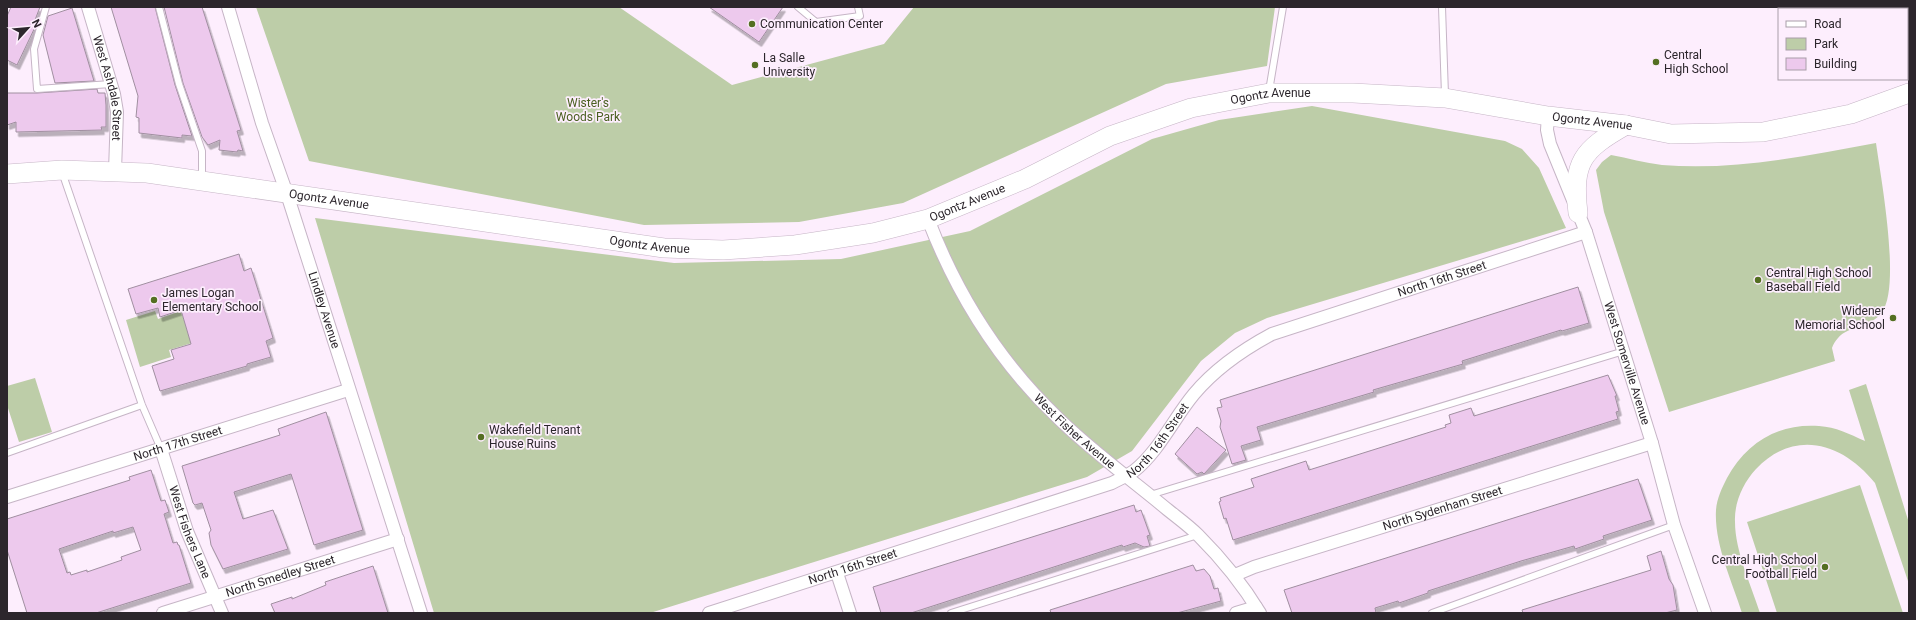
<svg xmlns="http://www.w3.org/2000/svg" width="1916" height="620" viewBox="0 0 1916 620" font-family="Roboto,sans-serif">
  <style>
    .green { fill: #bdcda8 }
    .building { fill: #edc9ed; stroke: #a08fa0; fill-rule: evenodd; filter: url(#shadow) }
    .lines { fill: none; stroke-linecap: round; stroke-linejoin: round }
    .service-casing { stroke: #c6b5c6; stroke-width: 8 }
    .minor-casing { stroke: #c6b5c6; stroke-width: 14 }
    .primary-casing { stroke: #c6b5c6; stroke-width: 20 }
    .service { stroke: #fff; stroke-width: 6 }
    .minor { stroke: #fff; stroke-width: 12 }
    .primary { stroke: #fff; stroke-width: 19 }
    .poi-dot { fill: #546f22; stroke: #fdeefd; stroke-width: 1.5 }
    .labels { text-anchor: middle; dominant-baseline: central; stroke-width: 3.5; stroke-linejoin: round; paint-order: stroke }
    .poi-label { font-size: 12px; fill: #2c262c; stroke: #fdeefd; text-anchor: start }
    .street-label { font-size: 12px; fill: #2c262c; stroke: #fdeefd }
    .park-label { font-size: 12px; fill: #4a6021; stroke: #fdeefd }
  </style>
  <defs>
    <filter id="shadow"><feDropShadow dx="2.5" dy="4.5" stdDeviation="0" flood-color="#0004"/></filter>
  </defs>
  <rect width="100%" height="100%" fill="#fdeefd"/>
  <path class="green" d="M256 7H619L732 85 884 44 914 7H1275L1267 66 1166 84 903 203 799 222 644 225 309 161Z
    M1312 106 1505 141 1522 149 1539 168 1566 228 1267 318 1235 333 1201 361 1132 451 1087 477 650 613H434L315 218 674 263 841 259 970 231 1152 139 1219 120Z
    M1876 143C1881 179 1901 286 1882 312 1871 328 1849 325 1838 338 1835 341 1833 345 1832 348L1835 361 1669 412 1604 212 1596 170 1602 162 1611 155C1628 158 1645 163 1662 165 1734 171 1806 156 1876 143Z
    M155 311 158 319 181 311 192 343 169 350 171 357 140 367 126 320Z
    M35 378 52 432 19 442 7 405V386Z
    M1866 384 1909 523V584L1875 483C1843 443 1795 428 1756 469 1743 483 1734 503 1735 522 1735 551 1751 585 1760 613H1742C1732 581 1714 544 1716 510 1717 498 1722 488 1727 478 1746 443 1778 423 1819 426 1836 427 1849 434 1865 441L1849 390Z
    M1860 485 1903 613H1777L1747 522Z"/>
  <path class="building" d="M11 7H40L35 20 38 19 37 23 17 65 7 60V16Z
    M111 7H155L175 85 192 136 182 135V138L139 133V118L136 117 138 96Z
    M164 7H202L241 130 237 131 243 151 238 150 237 152 219 150 220 140 208 145 202 137 183 83Z
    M709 7H783L759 42Z
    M72 8 94 81 55 83 43 35 48 16Z
    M97 89 98 93H105L106 105V127H101L102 130 16 132V122L7 125V93H37Z
    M239 254 244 271 251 268 269 325 273 338 266 341 271 357 247 364V366L160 391 152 366 174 359 171 350 191 344 181 310 160 317 158 308 136 314 128 289Z
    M1578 287 1589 323 1562 331 1561 330 1462 361 1463 364 1373 390 1374 392 1257 427 1261 440 1241 446 1246 460 1232 464 1220 427 1221 421 1217 408 1222 407 1220 400Z
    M1608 375 1617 396H1615L1619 411 1616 412 1618 419 1233 540 1226 518 1224 519 1219 502 1221 501 1220 498 1254 487 1251 479 1306 461 1309 470 1446 427 1445 425 1451 423 1449 415 1471 408 1474 416Z
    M326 412 363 530 314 545 291 474 234 492 243 519 273 510 288 549 223 569 211 545 209 533 211 530 202 503 195 505 193 503 182 466 280 435 278 429Z
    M1197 427 1226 450 1204 474 1202 472 1197 474 1175 454Z
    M151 470 161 501 165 500 169 512 164 514 173 543 177 542 178 545H179L191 583 96 613H27L7 550V519L130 480 129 477ZM133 527 141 550 121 557 122 560 87 572V570L71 575 70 572 67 573 59 549 113 531V533Z
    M1638 479 1652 520 1603 536 1604 539 1575 549 1574 546 1521 561 1428 591V593L1399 603 1398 601 1375 608 1376 613H1292L1284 590Z
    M1134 505 1136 512 1141 510 1150 535 1147 536 1150 546 1144 547 1135 543 1123 547 1122 545 911 613H881L873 587Z
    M1661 551 1669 579 1673 585 1677 610 1665 613H1523L1522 610 1651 570 1647 556Z
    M1193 565 1196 571 1204 569 1210 576 1214 589 1218 588 1221 601 1177 613H1051L1050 610Z
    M373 566 388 613H275L271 604 292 597V599L326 585 325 582Z"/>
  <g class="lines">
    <defs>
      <path id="service" d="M46 7 34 49 37 89 111 84
        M159 7 179 84 202 151V179
        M798 7 816 22 860 16 858 7
        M1442 7 1445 95
        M1269 91 1283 7
        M62 172 142 405 161 449
        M7 453 142 405
        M1150 495 1624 351
        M951 613 1198 535
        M1432 613 1674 525"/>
      <g id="minor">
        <path id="s1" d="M88 7 114 94 117 112 115 171"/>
        <path id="s2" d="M228 7 262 123 287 194 421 613"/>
        <path id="s3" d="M1548 116 1547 130 1550 144 1586 232 1652 443 1674 525 1705 613"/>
        <path id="s4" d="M928 219C957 295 1000 363 1059 419 1093 452 1132 480 1168 510 1178 518 1189 526 1198 535 1222 559 1243 585 1260 613"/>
        <path id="s5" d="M161 449 187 531 222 613"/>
        <path id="s6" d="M7 497 348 390"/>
        <path d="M837 573 850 613"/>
        <path id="s7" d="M1235 575 1254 567 1652 443"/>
        <path id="s8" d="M163 613 398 539"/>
        <path id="s9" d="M709 613 1112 483C1119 479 1127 476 1134 471 1159 451 1174 418 1194 394 1215 369 1244 349 1272 334L1586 232"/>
        <path d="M1236 613 1256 607"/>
      </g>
      <g id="primary">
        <path id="s10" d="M7 174 62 170 147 173 664 248 723 250 795 245 873 233 928 219 1025 179 1110 136 1191 108 1269 93H1353L1445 98 1548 116 1626 125 1671 134 1763 132 1851 114 1909 93"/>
        <path d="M1578 213C1572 162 1582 150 1626 125"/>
      </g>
    </defs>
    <use href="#service" class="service-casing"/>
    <use href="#minor" class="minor-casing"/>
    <use href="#primary" class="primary-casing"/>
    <use href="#service" class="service"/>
    <use href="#minor" class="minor"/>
    <use href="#primary" class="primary"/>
  </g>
  <g class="poi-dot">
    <circle cx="752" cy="24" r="4"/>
    <circle cx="1656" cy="62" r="4"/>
    <circle cx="755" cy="65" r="4"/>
    <circle cx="1758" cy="280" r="4"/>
    <circle cx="154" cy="300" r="4"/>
    <circle cx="1893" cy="318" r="4"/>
    <circle cx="481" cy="437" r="4"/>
    <circle cx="1825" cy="567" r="4"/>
  </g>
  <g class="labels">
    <g class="poi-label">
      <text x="760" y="24">Communication Center</text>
      <text x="1664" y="55">Central<tspan x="1664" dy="14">High School</tspan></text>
      <text x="763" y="58">La Salle<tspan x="763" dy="14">University</tspan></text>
      <text x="1766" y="273">Central High School<tspan x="1766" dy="14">Baseball Field</tspan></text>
      <text x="162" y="293">James Logan<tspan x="162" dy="14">Elementary School</tspan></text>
      <text x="1885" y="311" text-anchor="end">Widener<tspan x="1885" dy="14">Memorial School</tspan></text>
      <text x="489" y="430">Wakefield Tenant<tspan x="489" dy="14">House Ruins</tspan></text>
      <text x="1817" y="560" text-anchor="end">Central High School<tspan x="1817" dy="14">Football Field</tspan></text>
    </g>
    <g class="street-label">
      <text stroke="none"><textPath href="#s1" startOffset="84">West Ashdale Street</textPath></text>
      <text stroke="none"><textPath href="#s10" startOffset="1296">Ogontz Avenue</textPath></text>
      <text stroke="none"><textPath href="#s10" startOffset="1620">Ogontz Avenue</textPath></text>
      <text stroke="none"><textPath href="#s10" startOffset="324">Ogontz Avenue</textPath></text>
      <text stroke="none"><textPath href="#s10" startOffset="972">Ogontz Avenue</textPath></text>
      <text stroke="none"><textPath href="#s10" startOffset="648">Ogontz Avenue</textPath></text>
      <text stroke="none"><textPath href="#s9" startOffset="824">North 16th Street</textPath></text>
      <text stroke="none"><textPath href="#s2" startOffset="318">Lindley Avenue</textPath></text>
      <text stroke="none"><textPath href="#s3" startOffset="261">West Somerville Avenue</textPath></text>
      <text stroke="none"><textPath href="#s4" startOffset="261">West Fisher Avenue</textPath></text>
      <text stroke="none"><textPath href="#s9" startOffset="487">North 16th Street</textPath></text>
      <text stroke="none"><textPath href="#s6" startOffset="179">North 17th Street</textPath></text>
      <text stroke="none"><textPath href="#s7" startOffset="218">North Sydenham Street</textPath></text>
      <text stroke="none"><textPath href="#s5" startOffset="88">West Fishers Lane</textPath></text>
      <text stroke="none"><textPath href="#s9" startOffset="151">North 16th Street</textPath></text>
      <text stroke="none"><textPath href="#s8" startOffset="123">North Smedley Street</textPath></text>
    </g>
    <g class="park-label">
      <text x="588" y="103">Wister's<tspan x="588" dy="14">Woods Park</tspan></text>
    </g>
  </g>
  <rect width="1916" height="620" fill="none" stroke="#2c262c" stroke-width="16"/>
  <rect x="1778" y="8" width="130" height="72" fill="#fdeefd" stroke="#a99ea9"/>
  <rect x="1786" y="21" width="20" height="6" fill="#ffffff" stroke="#a99ea9"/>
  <text x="1814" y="28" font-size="12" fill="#2c262c">Road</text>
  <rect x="1786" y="38" width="20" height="12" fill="#bdcda8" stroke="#a99ea9"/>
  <text x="1814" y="48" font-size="12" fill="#2c262c">Park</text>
  <rect x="1786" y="58" width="20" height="12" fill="#edc9ed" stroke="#a99ea9"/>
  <text x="1814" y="68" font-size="12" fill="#2c262c">Building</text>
  <g transform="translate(28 28) rotate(63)" stroke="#fdeefd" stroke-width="3" paint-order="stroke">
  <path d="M0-3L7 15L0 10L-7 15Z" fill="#2c262c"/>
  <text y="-6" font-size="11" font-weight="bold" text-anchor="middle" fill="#2c262c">N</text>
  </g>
</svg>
